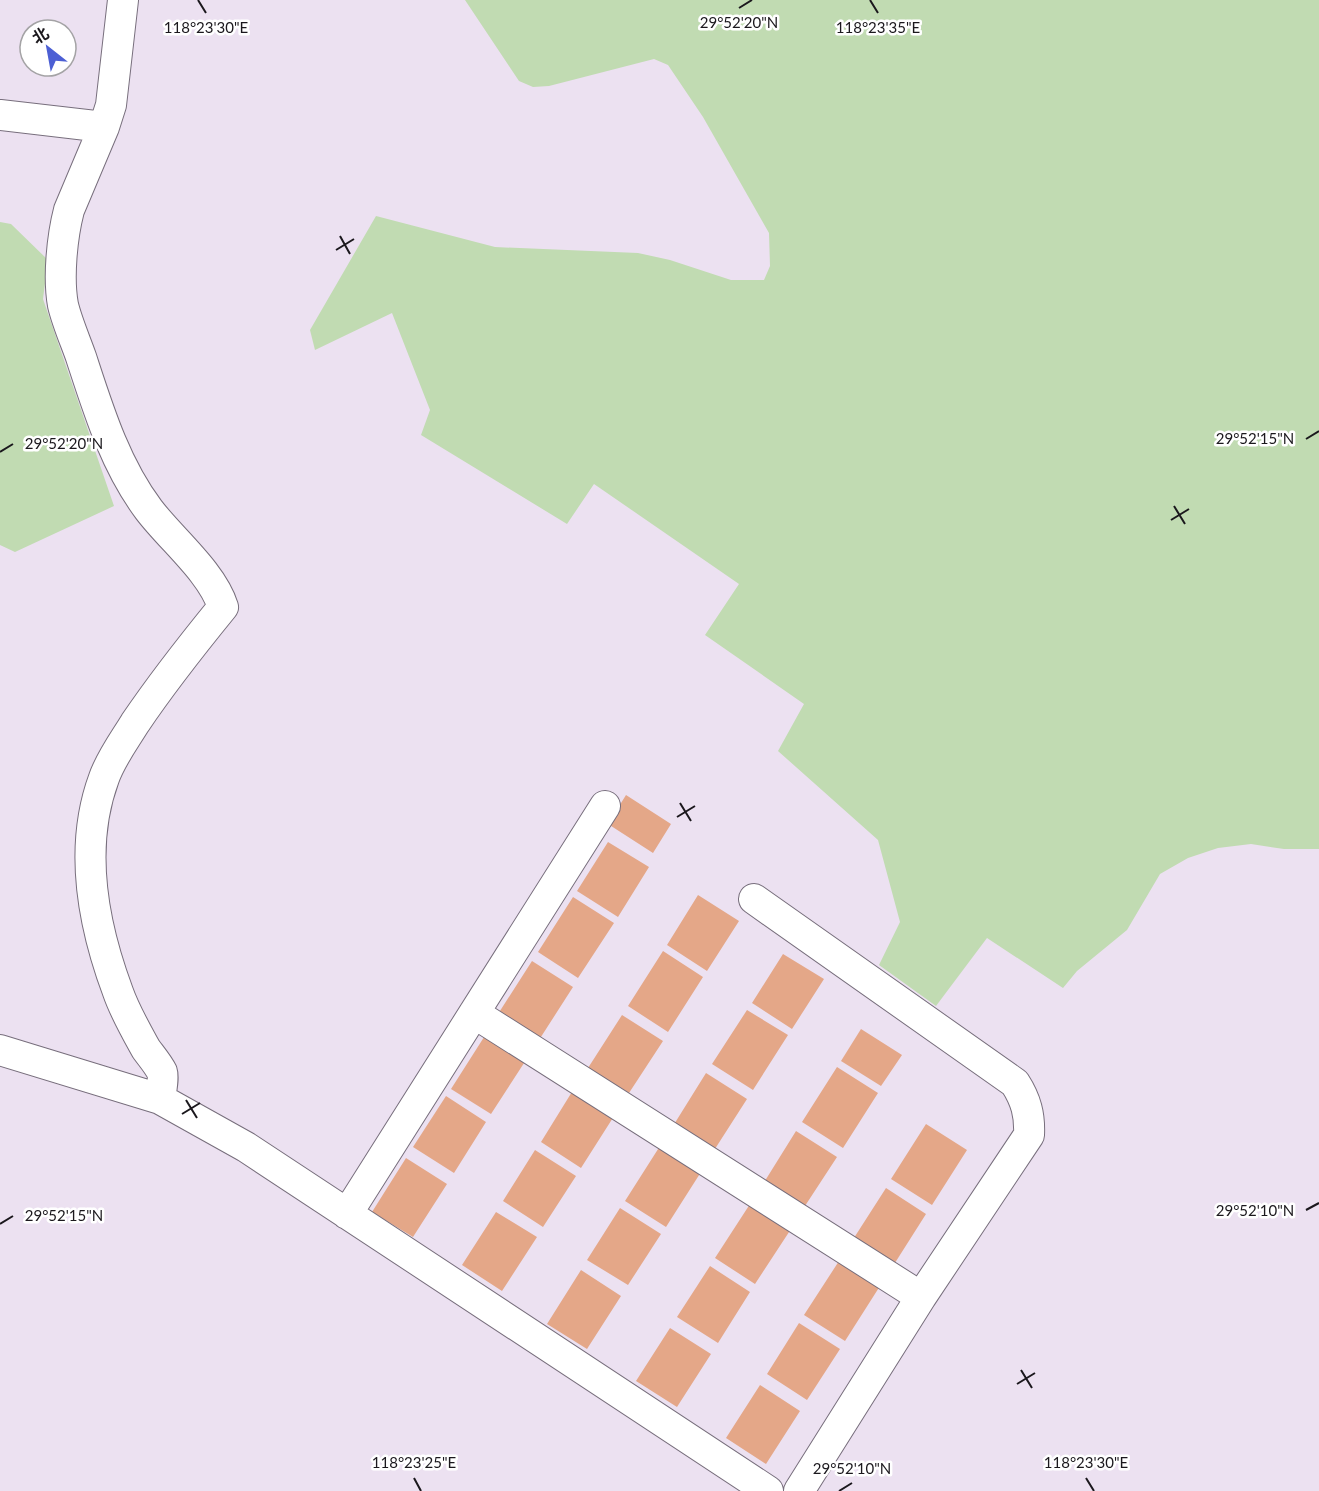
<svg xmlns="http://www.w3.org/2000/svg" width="1319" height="1491" viewBox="0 0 1319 1491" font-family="Lato,'Noto Sans SC',sans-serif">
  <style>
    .green { fill: #c1dbb2 }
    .building { fill: #e4a788 }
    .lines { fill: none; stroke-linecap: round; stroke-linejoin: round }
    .minor-casing { stroke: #776e7c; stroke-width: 32 }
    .minor { stroke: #fff; stroke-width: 30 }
    .ticks { fill: none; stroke: #1b181d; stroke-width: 2 }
    .ticks-label { font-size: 15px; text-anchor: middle; fill: #1b181d; stroke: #fff; stroke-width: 5; stroke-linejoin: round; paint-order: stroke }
  </style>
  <rect width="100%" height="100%" fill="#ece1f1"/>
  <path class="green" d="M465 0H1319V849H1284L1251 844 1218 848 1188 858 1160 874 1127 930 1077 971 1063 988 987 938 936 1006 879 965 900 922 878 840 778 751 804 704 705 635 739 584 594 484 567 524 421 435 430 410 392 313 315 350 310 330 376 216 495 247 638 253 670 260 731 280H764L770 266 769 233 703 117 668 65 654 59 549 86 533 87 519 81Z
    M0 222 11 224 48 260 43 299 114 506 15 552 0 545Z"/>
  <path class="building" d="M626 795 671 824 653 853 608 824Z
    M608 842 649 867 618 917 577 891Z
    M698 895 739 921 707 971 667 945Z
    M573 897 614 923 578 978 538 952Z
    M663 951 703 977 668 1032 628 1006Z
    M783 954 824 979 792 1029 752 1003Z
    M532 961 573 987 539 1040 498 1014Z
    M747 1010 788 1035 753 1090 712 1064Z
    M622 1015 663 1041 629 1093 588 1068Z
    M861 1029 902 1055 881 1086 841 1061Z
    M486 1034 526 1060 491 1114 451 1089Z
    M837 1067 878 1093 843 1148 802 1122Z
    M706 1073 747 1099 713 1152 673 1126Z
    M575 1087 616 1113 581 1168 541 1142Z
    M446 1096 486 1122 454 1173 413 1147Z
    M926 1124 967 1150 932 1205 891 1179Z
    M796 1131 837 1157 803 1209 763 1184Z
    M660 1146 701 1172 666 1227 625 1201Z
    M535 1150 576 1176 543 1227 503 1201Z
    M406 1158 447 1184 413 1237 372 1212Z
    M886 1188 926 1214 893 1266 852 1241Z
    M750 1204 791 1229 755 1284 715 1258Z
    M620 1208 661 1234 628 1285 587 1260Z
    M496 1212 537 1237 502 1291 462 1265Z
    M839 1261 880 1286 845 1341 804 1315Z
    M710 1266 750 1292 718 1343 677 1317Z
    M581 1270 621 1296 587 1349 547 1324Z
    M799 1323 840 1349 807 1400 767 1374Z
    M670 1328 711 1354 677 1407 636 1381Z
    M760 1385 800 1411 766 1464 726 1438Z"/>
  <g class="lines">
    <defs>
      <path id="minor" d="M123 0 111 105 104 127 69 210C62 237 58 278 63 305 67 322 75 340 81 357 98 409 115 465 149 510 171 539 212 572 223 607 192 645 162 683 135 723 124 741 111 758 104 778 78 848 93 925 118 992 125 1012 136 1031 146 1049 151 1056 158 1064 162 1072 164 1078 161 1091 160 1099
        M0 115 104 127
        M754 899 1015 1083C1026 1100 1030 1115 1029 1135L921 1297 799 1491
        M474 1013 921 1297
        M0 1050 160 1099 246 1147 768 1491
        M347 1214 605 806"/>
    </defs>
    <use href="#minor" class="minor-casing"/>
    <use href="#minor" class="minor"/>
  </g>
  <path class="ticks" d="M198 0 206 13M870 0 878 13M739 8 752 0M340 236 350 254M336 250 354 239M1306 439 1319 431M0 452 13 444M1174 506 1185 524M1171 520 1189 509M680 803 691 821M677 817 695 806M186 1100 197 1118M182 1114 200 1103M1306 1210 1319 1203M0 1224 13 1216M1021 1370 1032 1388M1017 1384 1035 1373M414 1478 421 1491M1086 1478 1094 1491M839 1491 852 1483"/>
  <g class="ticks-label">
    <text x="739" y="28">29°52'20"N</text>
    <text x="206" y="33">118°23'30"E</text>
    <text x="878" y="33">118°23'35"E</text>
    <text x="1255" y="444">29°52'15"N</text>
    <text x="64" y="449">29°52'20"N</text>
    <text x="1255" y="1216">29°52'10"N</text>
    <text x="64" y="1221">29°52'15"N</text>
    <text x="414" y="1468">118°23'25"E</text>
    <text x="1086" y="1468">118°23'30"E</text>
    <text x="852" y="1474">29°52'10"N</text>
  </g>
  <g transform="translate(48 48) rotate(329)"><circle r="28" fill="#ffffff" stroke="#a4a3a5" stroke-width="1.5"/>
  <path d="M0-4.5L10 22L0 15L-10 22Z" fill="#4c5fd4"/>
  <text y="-9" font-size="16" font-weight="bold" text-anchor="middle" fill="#1b181d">北</text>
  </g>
</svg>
